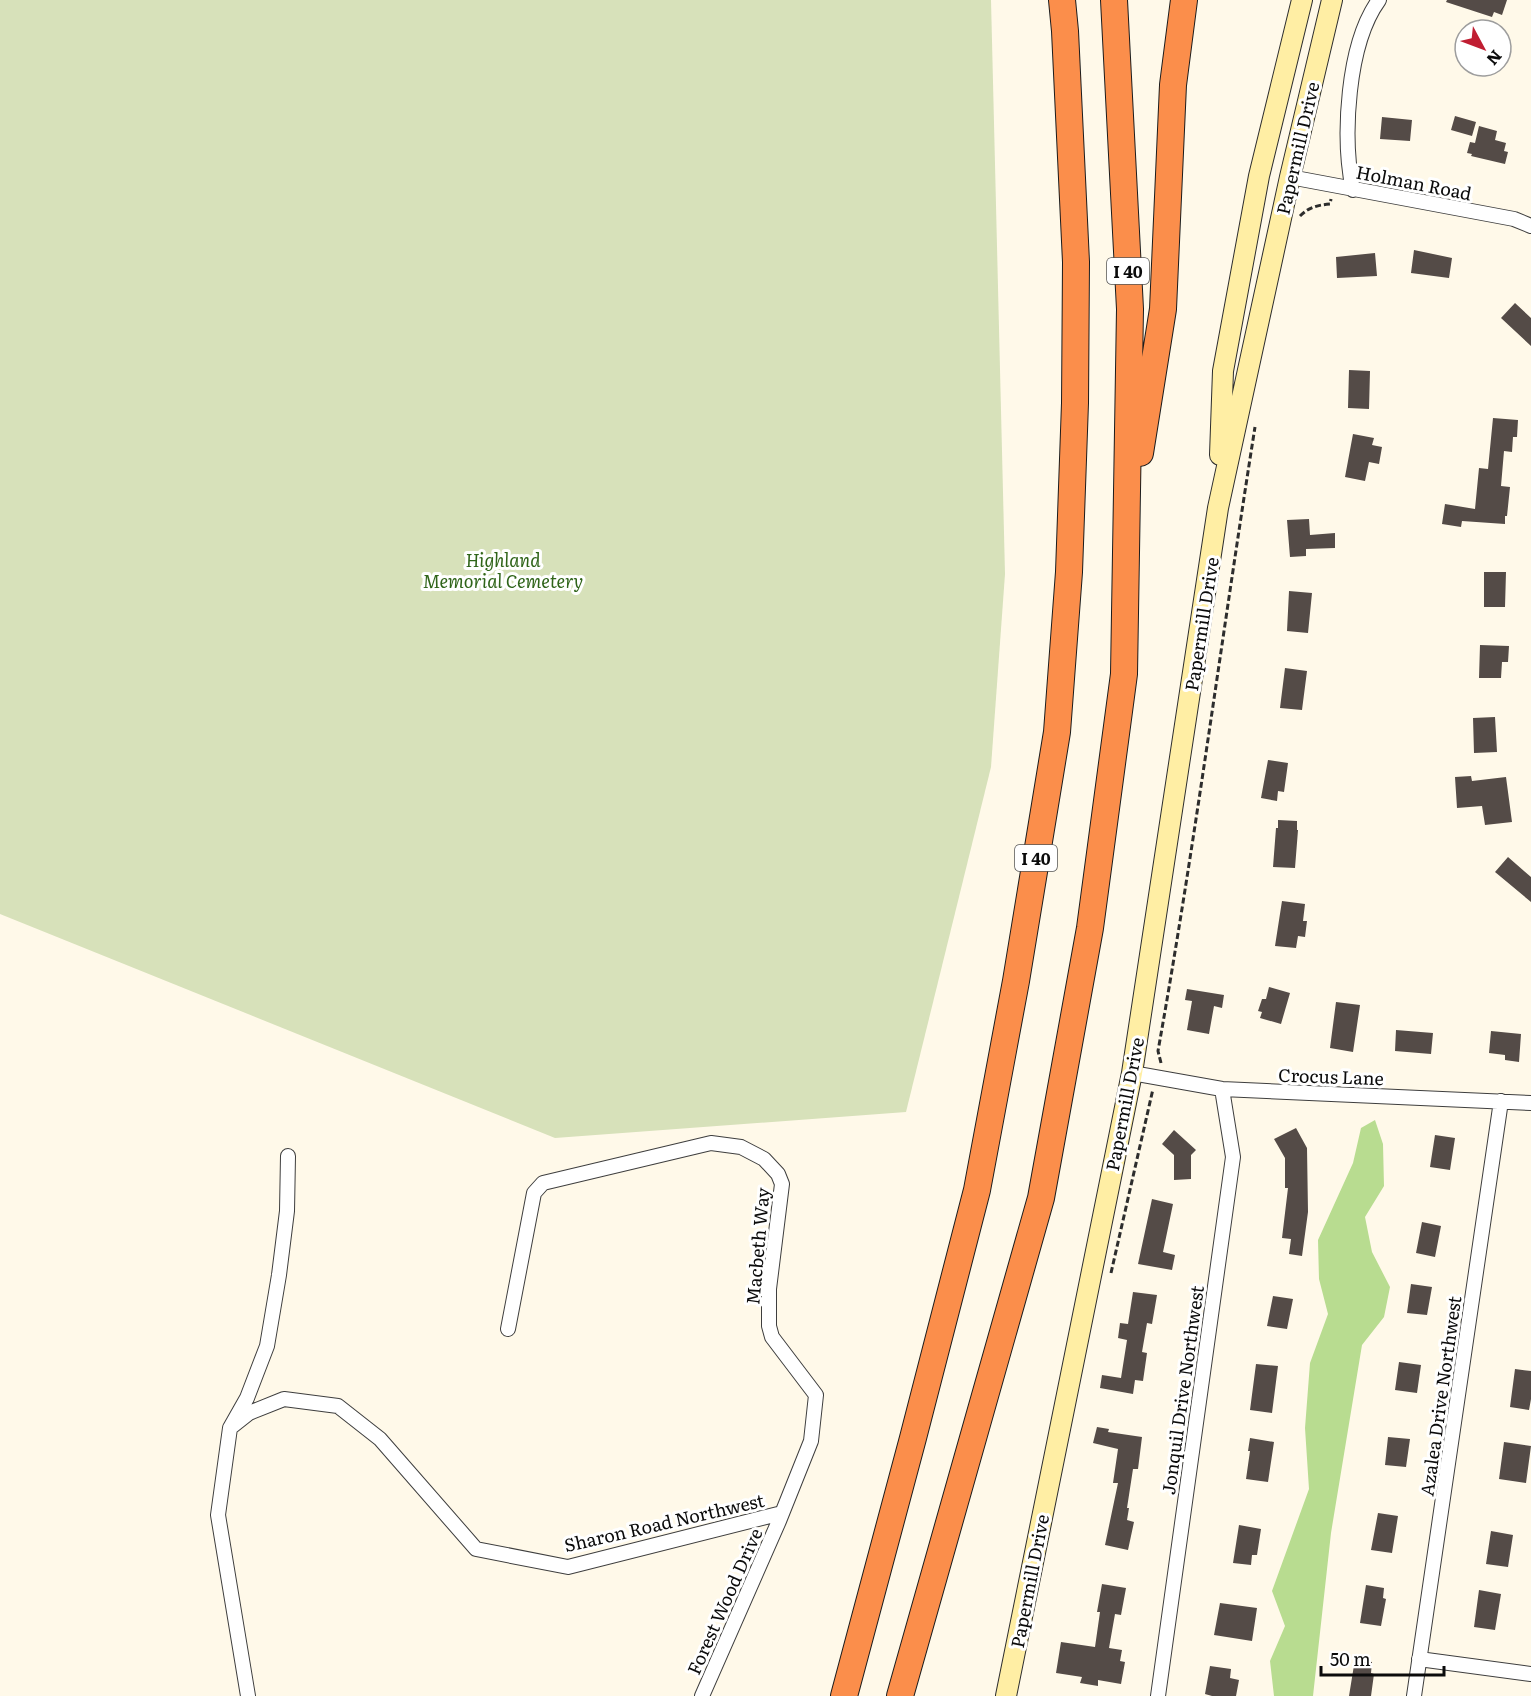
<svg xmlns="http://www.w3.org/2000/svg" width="1531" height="1696" viewBox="0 0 1531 1696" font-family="Literata,serif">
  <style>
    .forest { fill: #b8dc90 }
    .cemetery { fill: #d7e1ba }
    .building { fill: #544b47 }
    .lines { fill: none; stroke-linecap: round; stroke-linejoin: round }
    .minor-casing { stroke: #3e3e3e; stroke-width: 16 }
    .secondary-casing { stroke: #2d2d2d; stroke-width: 22 }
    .motorway-casing { stroke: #1c1c1c; stroke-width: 28 }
    .path { stroke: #2d2d2d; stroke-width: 3; stroke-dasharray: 6 3; stroke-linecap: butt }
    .minor { stroke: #fff; stroke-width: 14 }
    .secondary { stroke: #ffeea4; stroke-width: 20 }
    .motorway { stroke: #fb8e4b; stroke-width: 26 }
    .labels { text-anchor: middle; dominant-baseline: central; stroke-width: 6; stroke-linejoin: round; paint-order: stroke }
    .shield { fill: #fff; stroke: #545454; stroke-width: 1.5 }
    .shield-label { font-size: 16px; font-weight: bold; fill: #0b0b0b }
    .street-label { font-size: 18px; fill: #0b0b0b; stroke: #fff }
    .park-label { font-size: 18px; font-style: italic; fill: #2f6419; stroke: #fff }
  </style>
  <rect width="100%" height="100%" fill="#fff9e9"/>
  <path class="forest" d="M1375 1120 1383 1144 1384 1186 1365 1217 1372 1252 1390 1287 1384 1317 1362 1345 1331 1533 1313 1696H1274L1270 1661 1285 1626 1272 1591 1309 1489 1305 1428 1310 1363 1328 1314 1319 1279 1318 1240 1353 1163 1361 1128Z"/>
  <path class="cemetery" d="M0 0H991L1005 574 991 767 906 1112 555 1138 0 914Z"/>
  <path class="building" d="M1447 0H1507L1502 15 1494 12 1492 17 1446 2Z
    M1455 116 1476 122 1472 136 1451 130Z
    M1382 117 1412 120 1410 141 1380 139Z
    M1479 126 1497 131 1495 140 1506 143 1504 151 1508 152 1505 164 1471 156 1472 154 1467 153 1470 142 1475 143Z
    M1414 250 1452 258 1449 278 1411 273Z
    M1375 253 1377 276 1337 278 1336 257Z
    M1515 303 1531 318V346L1501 318Z
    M1349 370 1370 371 1369 409 1348 408Z
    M1493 418 1518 420 1517 437H1513L1512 452 1504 451 1501 486 1510 487 1507 516H1505V524L1462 521 1461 527 1442 524 1445 504 1475 509 1479 468 1488 469Z
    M1353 434 1374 438 1372 445 1382 447 1379 464 1369 462 1365 481 1345 477Z
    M1309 519 1310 535 1335 533V548L1306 549V556L1290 557 1287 520Z
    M1484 572H1506L1505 607H1484Z
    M1289 591 1312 593 1308 633 1287 631Z
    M1480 645 1509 646 1508 662H1502L1501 678H1479Z
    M1285 668 1307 671 1302 710 1280 708Z
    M1495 717 1497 752 1474 753 1473 718Z
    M1268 760 1288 763 1284 792 1278 791 1277 801 1261 798Z
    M1471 776 1472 781 1506 777 1512 822 1485 825 1482 806 1457 808 1455 777Z
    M1278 820 1297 821V830H1298L1295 868 1273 867 1276 828H1278Z
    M1508 857 1531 877V902L1495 872Z
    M1282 901 1305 904 1303 921H1307L1305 937 1298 936 1296 948 1275 946Z
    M1269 987 1290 993 1281 1024 1260 1018 1262 1012 1258 1011 1262 999H1266Z
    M1187 989 1224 995 1222 1008 1214 1006 1209 1034 1187 1030 1192 1001 1185 1000Z
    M1336 1002 1360 1005 1353 1052 1330 1048Z
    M1396 1030 1433 1033 1431 1054 1395 1051Z
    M1491 1031 1521 1034 1519 1062 1505 1060V1055L1489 1053Z
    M1296 1128 1307 1148 1308 1212 1302 1256 1289 1254 1291 1239 1282 1238 1288 1188H1285V1158L1274 1139Z
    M1174 1130 1196 1150 1191 1155V1179L1174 1180V1155L1162 1144Z
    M1435 1135 1455 1138 1450 1170 1430 1167Z
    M1152 1199 1173 1204 1163 1252 1175 1255 1172 1270 1138 1264Z
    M1422 1222 1441 1226 1435 1257 1416 1253Z
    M1411 1284 1432 1287 1427 1315 1407 1313Z
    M1133 1292 1157 1295 1152 1324 1147 1323 1142 1352 1147 1353 1143 1381 1135 1380 1133 1394 1100 1388 1102 1375 1121 1378 1127 1340 1118 1338 1120 1323 1128 1324Z
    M1273 1296 1293 1299 1287 1329 1267 1326Z
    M1399 1362 1421 1365 1417 1393 1395 1390Z
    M1256 1364 1278 1366 1272 1413 1250 1410Z
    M1515 1369 1531 1371V1399L1529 1410 1510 1407Z
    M1097 1427 1109 1429 1108 1432 1142 1437 1138 1469H1133L1127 1508H1129L1127 1520 1134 1522 1128 1550 1105 1545 1118 1483H1113L1118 1449 1093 1443Z
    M1388 1437 1410 1439 1406 1467 1385 1465Z
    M1250 1438 1274 1442 1268 1482 1246 1479 1250 1451H1248Z
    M1504 1442 1531 1446 1526 1483 1499 1479Z
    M1378 1513 1398 1516 1392 1553 1371 1550Z
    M1239 1525 1261 1529 1257 1555H1252L1251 1565 1233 1563Z
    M1491 1531 1513 1535 1508 1567 1486 1564Z
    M1102 1584 1126 1588 1121 1615 1115 1614 1109 1648 1122 1650 1120 1661 1125 1662 1121 1684 1098 1680V1686L1080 1683 1082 1677 1056 1673 1061 1642 1095 1647 1100 1612H1097Z
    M1366 1585 1384 1588 1383 1598 1386 1599 1381 1626 1360 1623Z
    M1479 1590 1501 1594 1495 1630 1474 1627Z
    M1220 1603 1257 1608 1252 1641 1214 1635Z
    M1355 1659 1372 1662 1371 1673 1374 1674 1371 1696H1349Z
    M1210 1666 1231 1669 1230 1678 1239 1680 1236 1696H1212L1205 1694Z"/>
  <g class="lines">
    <defs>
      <path id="minor" d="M1290 177 1514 219 1531 226
        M1353 190C1342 137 1347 44 1379 0
        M1132 1073 1222 1089 1531 1103
        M508 1329 534 1193 543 1183 711 1143 741 1147 764 1159 778 1174 782 1184 769 1289V1326L772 1337 816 1395 811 1441 779 1521 702 1696
        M230 1428 249 1413 284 1399 338 1406 380 1439 476 1549 568 1567 782 1513
        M1419 1659 1531 1674
        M248 1696 218 1515 230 1428 247 1398 267 1346 279 1275 287 1211 288 1156
        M1158 1696 1233 1157 1222 1089
        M1414 1696 1501 1101"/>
      <path id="secondary" d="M1220 455 1223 371 1259 176 1302 0
        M1006 1696 1132 1073 1218 508 1290 177 1332 0"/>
      <path id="motorway" d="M1140 453 1163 309 1173 85 1184 0
        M844 1696 913 1438 977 1190 1016 981 1057 732 1069 572 1075 403 1076 262 1065 31 1062 0
        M900 1696 1041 1198 1090 928 1124 674 1130 309 1114 0"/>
    </defs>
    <use href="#minor" class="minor-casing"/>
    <use href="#secondary" class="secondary-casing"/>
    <use href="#motorway" class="motorway-casing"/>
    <path class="path" d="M1300 216C1309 207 1318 205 1330 204L1331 199
      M1161 1063 1158 1051C1195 844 1222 635 1255 427
      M1111 1273 1153 1089"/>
    <use href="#minor" class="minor"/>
    <use href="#secondary" class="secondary"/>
    <use href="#motorway" class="motorway"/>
  </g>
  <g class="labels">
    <g class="shield">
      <rect x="1107" y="258" width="42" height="26" rx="4.5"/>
      <rect x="1015" y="845" width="42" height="26" rx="4.5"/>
    </g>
    <g class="shield-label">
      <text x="1128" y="271">I 40</text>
      <text x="1036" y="858">I 40</text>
    </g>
    <g class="street-label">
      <text transform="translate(1297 148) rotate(-77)">Papermill Drive</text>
      <text transform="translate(1414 182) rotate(11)">Holman Road</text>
      <text transform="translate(1201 624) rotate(-81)">Papermill Drive</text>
      <text transform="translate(1331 1076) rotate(2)">Crocus Lane</text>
      <text transform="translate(1124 1104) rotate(-79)">Papermill Drive</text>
      <text transform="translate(757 1246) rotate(-85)">Macbeth Way</text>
      <text transform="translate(1182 1390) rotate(-82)">Jonquil Drive Northwest</text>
      <text transform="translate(1440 1396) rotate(-82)">Azalea Drive Northwest</text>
      <text transform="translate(664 1522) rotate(-13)">Sharon Road Northwest</text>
      <text transform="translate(1029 1581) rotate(-79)">Papermill Drive</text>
      <text transform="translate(724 1601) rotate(-66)">Forest Wood Drive</text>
    </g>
    <g class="park-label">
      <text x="503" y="559">Highland<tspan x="503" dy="21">Memorial Cemetery</tspan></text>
    </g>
  </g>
  <g transform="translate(1483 48) rotate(131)"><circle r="28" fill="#ffffff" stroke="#9d9d9d" stroke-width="1.5"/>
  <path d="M0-4.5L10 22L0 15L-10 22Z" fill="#c01e32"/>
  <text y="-9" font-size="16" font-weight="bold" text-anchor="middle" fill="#0b0b0b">N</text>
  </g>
  <path d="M1321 1666v9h123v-9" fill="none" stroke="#0b0b0b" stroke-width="3"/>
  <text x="1330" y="1666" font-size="18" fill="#0b0b0b" stroke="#ffffff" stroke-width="4.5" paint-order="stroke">50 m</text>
</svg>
